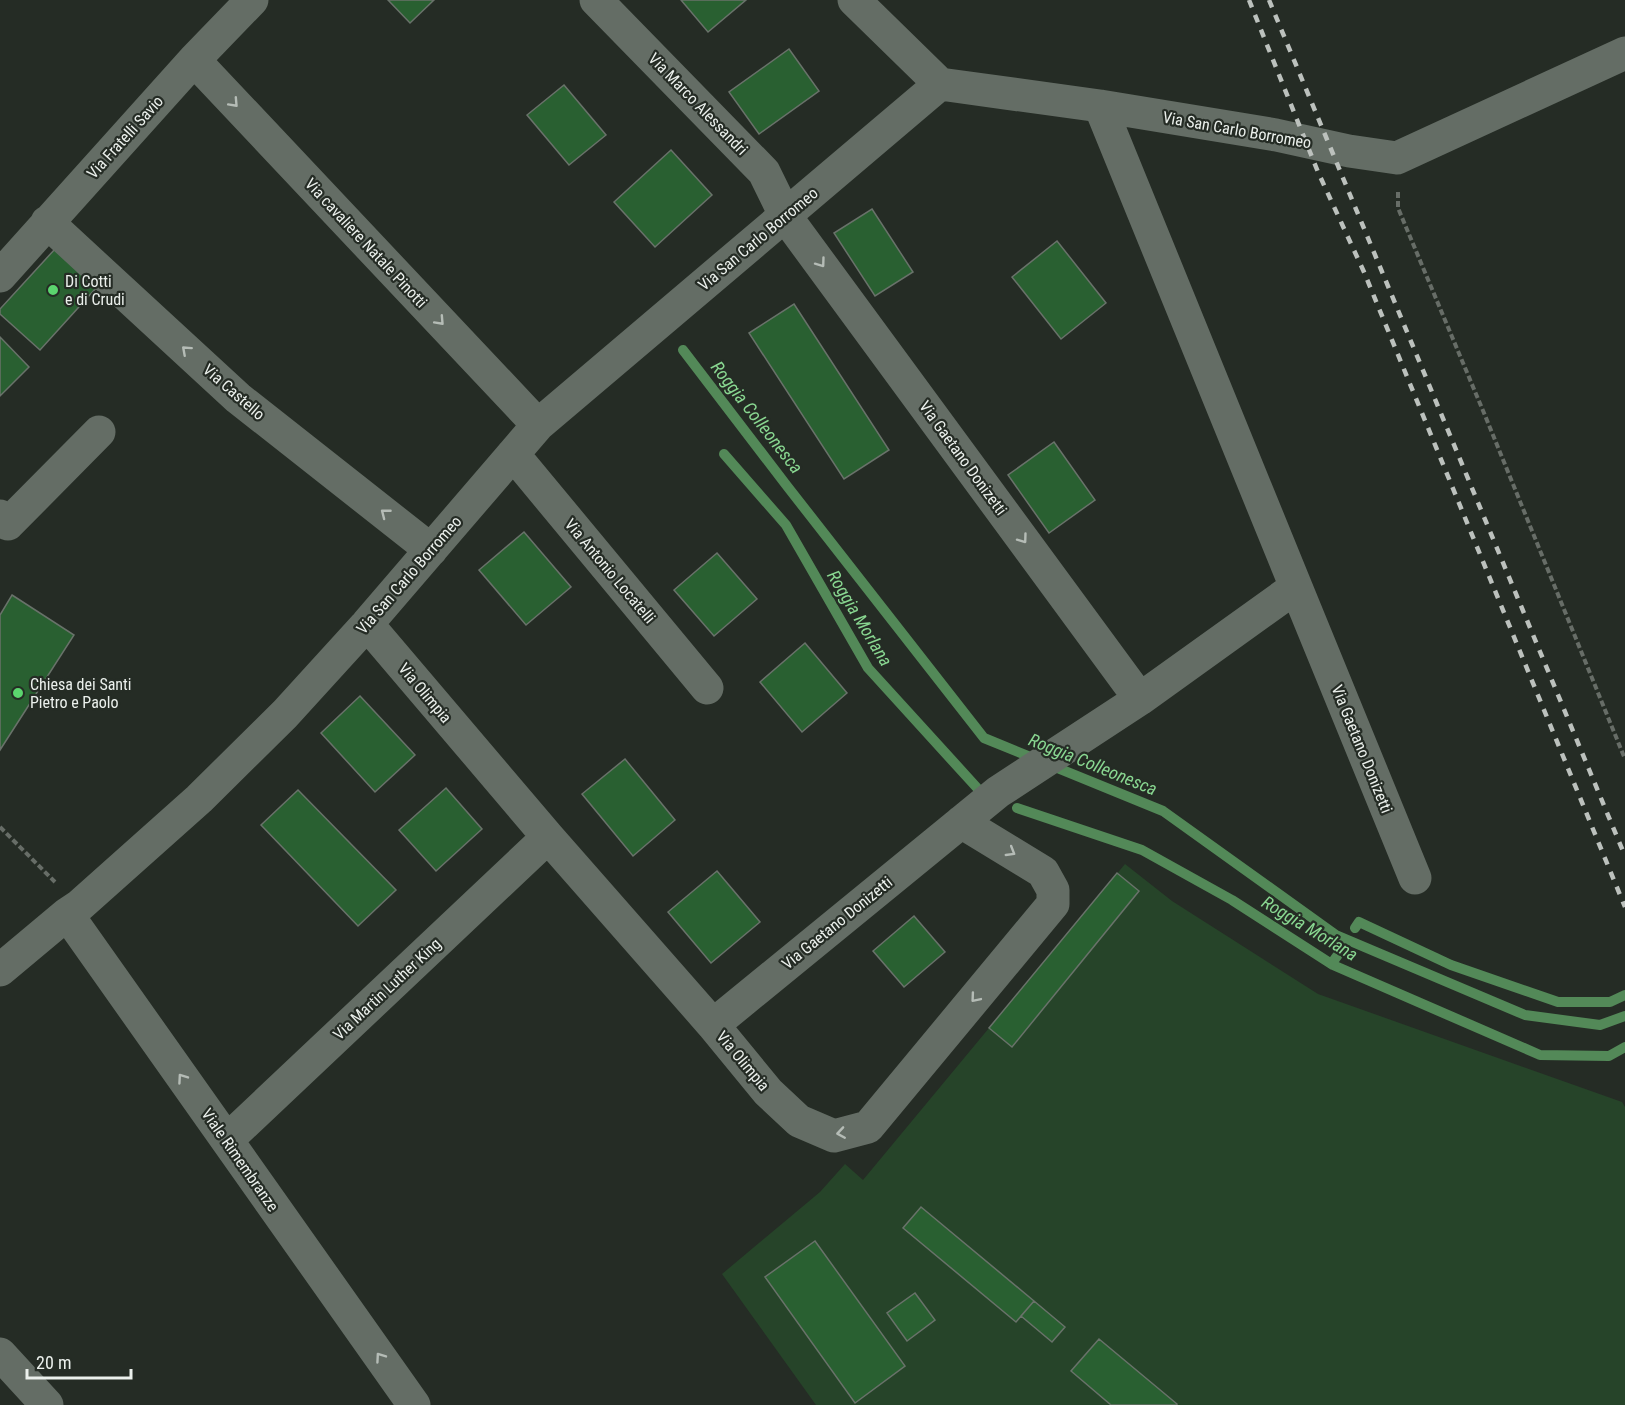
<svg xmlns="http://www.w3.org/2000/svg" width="1625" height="1405" viewBox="0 0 1625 1405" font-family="'Roboto Condensed',sans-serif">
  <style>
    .green { fill: #264429 }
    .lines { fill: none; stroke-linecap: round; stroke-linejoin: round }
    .stream { stroke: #538958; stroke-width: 10 }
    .building { fill: #296031; stroke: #69726a; stroke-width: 1.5 }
    .path { stroke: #676d67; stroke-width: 4; stroke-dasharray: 6 3; stroke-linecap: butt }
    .minor { stroke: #646d65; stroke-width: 33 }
    .rail { stroke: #bcc1bd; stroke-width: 4.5; stroke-dasharray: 8 8; stroke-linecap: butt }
    .oneway { stroke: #b5bcb6 }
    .poi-dot { fill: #5bd56e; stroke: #252c25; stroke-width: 2 }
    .labels { text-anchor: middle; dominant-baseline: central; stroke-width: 4.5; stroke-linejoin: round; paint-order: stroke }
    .street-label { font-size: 16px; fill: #ebf0ec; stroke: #252c25 }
    .poi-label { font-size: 16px; fill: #ebf0ec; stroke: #252c25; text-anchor: start }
    .water-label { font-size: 18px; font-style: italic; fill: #89d791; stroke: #252c25 }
  </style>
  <rect width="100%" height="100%" fill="#252c25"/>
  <path class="green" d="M1125 864 1172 901 1318 994 1622 1102 1625 1107V1405H816L722 1274 820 1192 845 1164 863 1180Z"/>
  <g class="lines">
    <path class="stream" d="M683 350 787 486 984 738 1163 811 1336 935 1525 1015 1600 1025 1625 1016
      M724 454 786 525 868 668 979 790
      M1017 808 1142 850 1232 900 1333 965 1540 1055 1609 1056 1625 1047
      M1355 928 1359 922 1451 965 1558 1002H1610L1625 995
      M1332 963 1340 952"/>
  </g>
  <path class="building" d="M388 0H434L410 23Z
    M681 0H746L708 32Z
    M789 49 819 91 759 134 729 92Z
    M564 85 606 135 569 165 527 115Z
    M671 150 712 195 655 247 614 202Z
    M872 209 913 272 875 296 834 233Z
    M1057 241 1106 303 1061 339 1012 277Z
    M55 249 97 287 40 350 0 314V309Z
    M794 304 889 450 844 479 749 333Z
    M0 337 29 367 0 396Z
    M1054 442 1095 500 1049 533 1008 475Z
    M524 532 571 587 526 625 479 570Z
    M717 553 757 599 714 636 674 590Z
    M12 595 74 635 0 750V615Z
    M805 643 847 693 802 732 760 682Z
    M360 696 415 755 375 792 321 733Z
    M625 759 675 820 633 856 582 794Z
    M446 788 482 829 436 871 399 830Z
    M298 790 396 890 358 926 261 825Z
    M717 871 760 922 711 963 668 912Z
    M1117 873 1139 891 1012 1047 989 1028Z
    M914 916 945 952 904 987 873 951Z
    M921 1207 1034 1301 1016 1322 903 1228Z
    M815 1241 905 1366 855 1403 765 1277Z
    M915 1293 935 1320 907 1341 887 1313Z
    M1034 1301 1065 1327 1052 1342 1021 1316Z
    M1099 1339 1177 1404V1405H1111L1071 1371Z"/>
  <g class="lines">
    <path class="path" d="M1398 192V208L1484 413 1625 759
      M0 827 55 882"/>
    <path class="minor" d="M596 0 764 172 786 217 1140 699
      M854 0 940 84
      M194 60 538 425
      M47 222 238 398 431 550
      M0 276 194 60 252 0
      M513 454 707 688
      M0 516 8 524 99 432
      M1296 587 1415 878
      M367 624 548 837 713 1025 768 1092 799 1121 834 1136 868 1127 1053 904V890L1043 872 961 822
      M67 914 414 1405
      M0 970 67 914 79 906 199 799 285 714 367 624 538 425 940 84 1100 106 1276 135 1349 151 1397 158 1625 53
      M713 1025 998 792 1140 699 1296 587 1100 106
      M227 1140 548 837
      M0 1354 47 1405"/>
    <path class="rail" d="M1249 0 1318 172 1364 272 1625 907
      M1269 0 1625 856"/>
  </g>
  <defs><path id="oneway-chevron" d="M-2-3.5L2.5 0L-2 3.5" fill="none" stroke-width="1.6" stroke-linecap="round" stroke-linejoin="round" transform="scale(1.5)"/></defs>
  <g class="oneway">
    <use href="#oneway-chevron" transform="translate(234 103) rotate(47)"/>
    <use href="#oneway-chevron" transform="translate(821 263) rotate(54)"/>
    <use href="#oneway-chevron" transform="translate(440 321) rotate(47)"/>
    <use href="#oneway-chevron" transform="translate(186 350) rotate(-138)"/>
    <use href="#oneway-chevron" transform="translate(385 513) rotate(-142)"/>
    <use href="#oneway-chevron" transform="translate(1023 539) rotate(54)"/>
    <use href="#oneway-chevron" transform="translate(1011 852) rotate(31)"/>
    <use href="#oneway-chevron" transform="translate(975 998) rotate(130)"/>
    <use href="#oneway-chevron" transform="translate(182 1078) rotate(-125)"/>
    <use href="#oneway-chevron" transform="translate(841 1133) rotate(171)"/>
    <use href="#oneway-chevron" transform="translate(380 1357) rotate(-125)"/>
  </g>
  <g class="poi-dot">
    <circle cx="53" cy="290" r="6"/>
    <circle cx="18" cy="693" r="6"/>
  </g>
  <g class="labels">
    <g class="street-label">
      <text transform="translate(698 104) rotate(46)">Via Marco Alessandri</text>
      <text transform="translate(1237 130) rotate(10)">Via San Carlo Borromeo</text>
      <text transform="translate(125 137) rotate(-48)">Via Fratelli Savio</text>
      <text transform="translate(758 239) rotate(-40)">Via San Carlo Borromeo</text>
      <text transform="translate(366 243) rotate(47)">Via cavaliere Natale Pinotti</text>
      <text transform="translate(234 392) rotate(41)">Via Castello</text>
      <text transform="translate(963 458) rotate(54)">Via Gaetano Donizetti</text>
      <text transform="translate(610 571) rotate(50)">Via Antonio Locatelli</text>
      <text transform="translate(409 575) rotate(-49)">Via San Carlo Borromeo</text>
      <text transform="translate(425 693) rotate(50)">Via Olimpia</text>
      <text transform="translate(1362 749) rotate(68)">Via Gaetano Donizetti</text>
      <text transform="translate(837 923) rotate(-39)">Via Gaetano Donizetti</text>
      <text transform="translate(387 989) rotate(-43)">Via Martin Luther King</text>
      <text transform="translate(743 1061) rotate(50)">Via Olimpia</text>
      <text transform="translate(240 1160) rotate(55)">Viale Rimembranze</text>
    </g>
    <g class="poi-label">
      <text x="65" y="281">Di Cotti<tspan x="65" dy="18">e di Crudi</tspan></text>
      <text x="30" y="684">Chiesa dei Santi<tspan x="30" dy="18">Pietro e Paolo</tspan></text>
    </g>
    <g class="water-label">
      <text transform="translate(757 417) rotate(52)">Roggia Colleonesca</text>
      <text transform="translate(860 618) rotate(59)">Roggia Morlana</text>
      <text transform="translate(1093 764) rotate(22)">Roggia Colleonesca</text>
      <text transform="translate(1310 928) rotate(31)">Roggia Morlana</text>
    </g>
  </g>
  <path d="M27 1369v9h104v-9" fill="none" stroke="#ebf0ec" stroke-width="3"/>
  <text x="36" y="1369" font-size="18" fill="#ebf0ec" stroke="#252c25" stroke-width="4.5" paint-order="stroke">20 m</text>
</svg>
